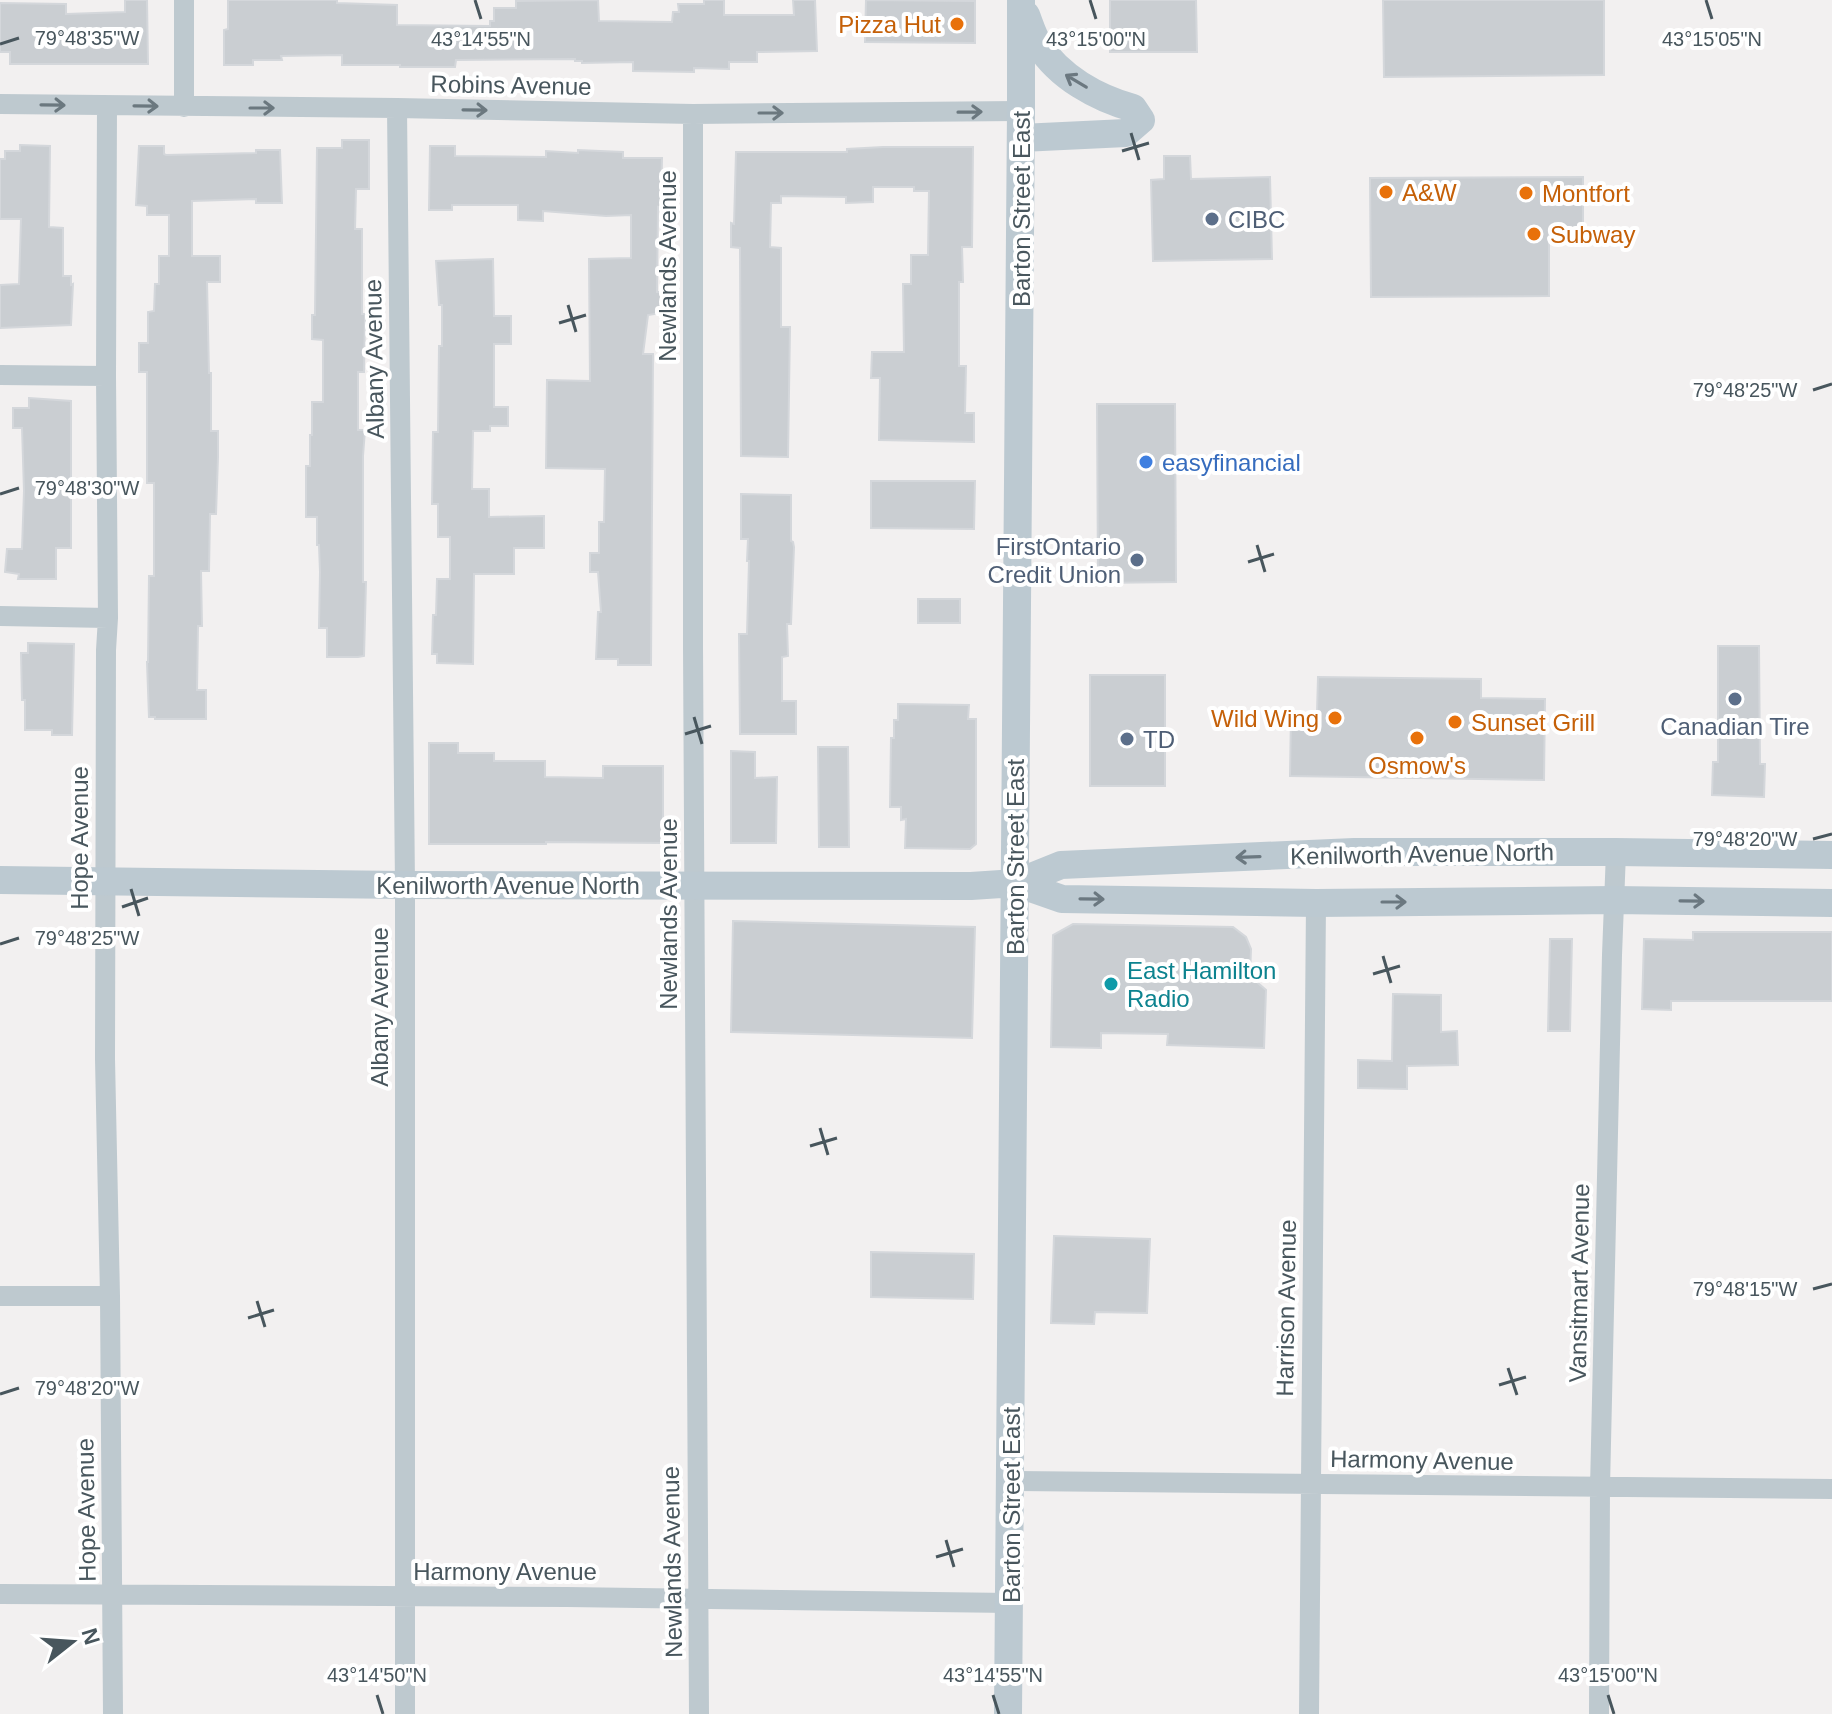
<svg xmlns="http://www.w3.org/2000/svg" width="1832" height="1714" viewBox="0 0 1832 1714" font-family="Helvetica,sans-serif">
  <style>
    .building { fill: #caced2; stroke: #d4d7db; stroke-width: 2 }
    .lines { fill: none; stroke-linecap: round; stroke-linejoin: round }
    .street { stroke: #bec9cf; stroke-width: 20 }
    .secondary { stroke: #bcc9d1; stroke-width: 28 }
    .oneway { stroke: #6b7880 }
    .oneway2 { stroke: #6b787f }
    .ticks { fill: none; stroke: #48565d; stroke-width: 3 }
    .food-dot { fill: #e8710a; stroke: #fff; stroke-width: 3 }
    .service-dot { fill: #5c6f8a; stroke: #fff; stroke-width: 3 }
    .shop-dot { fill: #3f7fe0; stroke: #fff; stroke-width: 3 }
    .culture-dot { fill: #0f9aa8; stroke: #fff; stroke-width: 3 }
    .labels { text-anchor: middle; dominant-baseline: central; stroke-width: 8; stroke-linejoin: round; paint-order: stroke }
    .food-label { font-size: 24px; fill: #c56008; stroke: #fff; text-anchor: start }
    .street-label { font-size: 24px; fill: #48565d; stroke: #fff }
    .service-label { font-size: 24px; fill: #4e5e75; stroke: #fff; text-anchor: start }
    .shop-label { font-size: 24px; fill: #366cbe; stroke: #fff; text-anchor: start }
    .culture-label { font-size: 24px; fill: #0d838f; stroke: #fff; text-anchor: start }
    .ticks-label { font-size: 20px; text-anchor: middle; fill: #48565d; stroke: #fff; stroke-width: 8; stroke-linejoin: round; paint-order: stroke }
  </style>
  <rect width="100%" height="100%" fill="#f2f0f0"/>
  <path class="building" d="M125 0H147L148 64H10V52H0V3L66 4V14L125 12Z
    M228 0H337V3L397 5V25L490 26V21H494V8H516V1L598 0 599 21 672 22 673 12H679L678 4H704V0H724V15H794L793 0H815L817 51 757 52V62H729V69L694 68V72L633 71V62L582 63V61H575V59L456 60 455 67H400V65H342V55L281 56 282 60H253V65H224V30L228 29Z
    M866 0 975 1V43L865 42Z
    M1110 0H1196L1197 52H1110Z
    M1383 0H1604V75L1384 77Z
    M342 140H369V189H356L355 229H362V314H365L364 372H358V430H365L363 456V582H366L364 656 358 657H327V628H319L320 572 319 545H317V517H306V466H310V435H312V402H323V340L312 339V315H315L317 148H342Z
    M20 145 50 146 49 227 63 228V276H71V285L73 284 71 325 0 328V285L19 284 21 219H0V159H5V151H20Z
    M139 146H164V154L166 155 256 153V150H280L282 203H256V199L192 201V256H220V282H207L209 373H211V431H218V457L216 514H210L209 571H201L202 626H198L197 690H206V719H155V717H149L147 662H148L149 576H154V483H147V372H139V343H148V312L154 311 155 284H159V256H169V215H147V206L136 205Z
    M430 146H455V156L546 157V151L578 153V150L623 152V158H662L661 208 658 207 657 292H661V313L648 315 643 354H653L651 665H618V659H596L598 612H601L598 572H590V553H599V522H604L605 469 546 468 547 380 590 381 589 259 631 258V215L606 216 543 211V221L518 220V205H452V210H429Z
    M883 147H973L972 247H962L963 282H959V366H966L965 413H974V442L879 440 880 378H871L872 352H904L903 284H911V255H928L929 191H914V187H873V202L846 203V197L781 196V203H771L770 247 781 248V327H790L788 457 741 456 740 248 731 247V223L734 224 736 152H847V149Z
    M1164 156H1190L1191 179 1270 177 1272 259 1153 261 1151 180 1164 179Z
    M1583 177V234H1549V296L1371 297 1370 178Z
    M493 259 494 316H511V344H494V407H508V426H490V431H473L472 489H489V517L544 516V548H514V574H474L473 664 437 663V654H432L433 615H436L437 579H450V537H438V504H432L433 432H438L439 346H442V305H439L436 261Z
    M29 398 71 401V548H56V579H18L19 574 5 572 7 549H22L24 491 22 428H13V408H29Z
    M1097 404H1175L1176 582 1098 583Z
    M871 481H975L974 529 871 528Z
    M741 494 791 495V541L793 542 794 547 791 624H787L788 656 782 657V701H796V734H740L739 634H747L749 561H747L748 539H741Z
    M918 599H960V623H918Z
    M28 643 74 644 72 735H52V730H25V700H22L21 653H28Z
    M1718 646H1759L1760 764H1765L1764 797 1712 795 1713 762H1718Z
    M1090 675H1165V786H1090Z
    M1318 677 1481 679V698L1545 699 1544 780 1290 776 1291 713H1317Z
    M898 704 969 705 968 719H976V844L970 849 905 848 906 819 901 820V807H890L891 738H894V720H898Z
    M429 743H458V753H494V761H545V777L603 778V766H663V843L546 842V844H429Z
    M818 747H848L849 847H819Z
    M731 751 755 752V778L777 777 776 843H731Z
    M733 921 975 927 972 1038 731 1032Z
    M1073 924 1233 927 1246 937 1251 949 1250 976 1266 990 1264 1048 1167 1045 1168 1034 1101 1033V1048L1051 1047 1053 935Z
    M1693 932H1832V1001H1671V1010L1642 1009 1644 939 1693 940Z
    M1550 939H1572L1570 1031H1548Z
    M1393 994 1441 995V1032L1457 1031 1458 1065 1407 1066V1089L1358 1088V1060L1392 1061Z
    M1054 1236 1150 1239 1147 1313 1095 1312 1094 1324 1051 1323Z
    M871 1252 974 1254 973 1299 871 1297Z"/>
  <g class="lines">
    <path class="street" d="M184 0V107
      M0 104 397 108 693 114 1021 111
      M107 106 106 376 108 618 106 650 105 1059 110 1296 113 1714
      M397 108 405 885V1714
      M693 114V647L699 1714
      M0 375 106 376
      M0 616 108 618
      M0 1296H110
      M1011 1481 1832 1489
      M0 1594 567 1597 1010 1603
      M1309 1714 1316 903
      M1599 1714 1600 1488 1612 955 1616 852"/>
    <path class="secondary" d="M1021 138 1126 133 1141 120 1133 108C1097 98 1059 77 1039 45 1033 36 1030 25 1026 15
      M0 880 405 885 971 886 1016 883 1061 865 1354 852H1616L1832 855
      M1016 883 1062 899 1316 903 1614 900 1832 903
      M1008 1714 1021 111V0"/>
  </g>
  <defs><path id="oneway-shaft" d="M-6 0H5M1.5-3L5.5 0L1.5 3" fill="none" stroke-width="1.6" stroke-linecap="round" stroke-linejoin="round" transform="scale(2)"/></defs>
  <g class="oneway">
    <use href="#oneway-shaft" transform="translate(1076 81) rotate(-149)"/>
    <use href="#oneway-shaft" transform="translate(1248 857) rotate(178)"/>
    <use href="#oneway-shaft" transform="translate(1092 899) rotate(1)"/>
    <use href="#oneway-shaft" transform="translate(1692 901) rotate(1)"/>
    <use href="#oneway-shaft" transform="translate(1394 902)"/>
  </g>
  <g class="oneway2">
    <use href="#oneway-shaft" transform="translate(53 105) rotate(1)"/>
    <use href="#oneway-shaft" transform="translate(146 106) rotate(1)"/>
    <use href="#oneway-shaft" transform="translate(262 108)"/>
    <use href="#oneway-shaft" transform="translate(475 110) rotate(1)"/>
    <use href="#oneway-shaft" transform="translate(970 112) rotate(-1)"/>
    <use href="#oneway-shaft" transform="translate(771 113)"/>
  </g>
  <path class="ticks" d="M475 0 481 19M1090 0 1096 19M1706 0 1712 19M0 44 19 38M1131 133 1139 160M1122 151 1149 143M568 305 576 332M559 323 586 315M1813 390 1832 384M0 494 19 488M1257 545 1265 572M1248 562 1274 554M694 717 702 744M685 734 711 726M1813 839 1832 834M131 889 139 916M122 907 148 898M0 944 19 938M1383 956 1391 983M1373 974 1400 966M820 1128 828 1155M810 1146 837 1138M1813 1289 1832 1284M257 1301 265 1327M248 1318 274 1310M1508 1368 1517 1395M1499 1385 1526 1377M0 1394 19 1388M946 1540 954 1567M936 1557 963 1549M377 1695 383 1714M993 1695 999 1714M1608 1695 1614 1714"/>
  <g class="food-dot">
    <circle cx="957" cy="24" r="8"/>
    <circle cx="1386" cy="192" r="8"/>
    <circle cx="1526" cy="193" r="8"/>
    <circle cx="1534" cy="234" r="8"/>
    <circle cx="1335" cy="718" r="8"/>
    <circle cx="1455" cy="722" r="8"/>
    <circle cx="1417" cy="738" r="8"/>
  </g>
  <g class="service-dot">
    <circle cx="1212" cy="219" r="8"/>
    <circle cx="1137" cy="560" r="8"/>
    <circle cx="1735" cy="699" r="8"/>
    <circle cx="1127" cy="739" r="8"/>
  </g>
  <circle class="shop-dot" cx="1146" cy="462" r="8"/>
  <circle class="culture-dot" cx="1111" cy="984" r="8"/>
  <g class="labels">
    <g class="food-label">
      <text x="941" y="24" text-anchor="end">Pizza Hut</text>
      <text x="1402" y="192">A&amp;W</text>
      <text x="1542" y="193">Montfort</text>
      <text x="1550" y="234">Subway</text>
      <text x="1319" y="718" text-anchor="end">Wild Wing</text>
      <text x="1471" y="722">Sunset Grill</text>
      <text x="1417" y="765" text-anchor="middle">Osmow's</text>
    </g>
    <g class="street-label">
      <text transform="translate(511 85) rotate(1)">Robins Avenue</text>
      <text transform="translate(1021 209) rotate(-90)">Barton Street East</text>
      <text transform="translate(667 266) rotate(-90)">Newlands Avenue</text>
      <text transform="translate(374 359) rotate(-91)">Albany Avenue</text>
      <text transform="translate(79 838) rotate(-90)">Hope Avenue</text>
      <text transform="translate(1422 854) rotate(-1)">Kenilworth Avenue North</text>
      <text transform="translate(1015 857) rotate(-90)">Barton Street East</text>
      <text x="508" y="885">Kenilworth Avenue North</text>
      <text transform="translate(668 914) rotate(-90)">Newlands Avenue</text>
      <text transform="translate(379 1007) rotate(-90)">Albany Avenue</text>
      <text transform="translate(1579 1283) rotate(-89)">Vansitmart Avenue</text>
      <text transform="translate(1286 1308) rotate(-89)">Harrison Avenue</text>
      <text transform="translate(1422 1460) rotate(1)">Harmony Avenue</text>
      <text transform="translate(1011 1505) rotate(-90)">Barton Street East</text>
      <text transform="translate(86 1510) rotate(-91)">Hope Avenue</text>
      <text transform="translate(672 1562) rotate(-91)">Newlands Avenue</text>
      <text x="505" y="1571">Harmony Avenue</text>
    </g>
    <g class="service-label">
      <text x="1228" y="219">CIBC</text>
      <text x="1121" y="546" text-anchor="end">FirstOntario<tspan x="1121" dy="28">Credit Union</tspan></text>
      <text x="1735" y="726" text-anchor="middle">Canadian Tire</text>
      <text x="1143" y="739">TD</text>
    </g>
    <g class="shop-label">
      <text x="1162" y="462">easyfinancial</text>
    </g>
    <g class="culture-label">
      <text x="1127" y="970">East Hamilton<tspan x="1127" dy="28">Radio</tspan></text>
    </g>
  </g>
  <g class="ticks-label">
    <text x="87" y="45">79°48'35"W</text>
    <text x="481" y="46">43°14'55"N</text>
    <text x="1096" y="46">43°15'00"N</text>
    <text x="1712" y="46">43°15'05"N</text>
    <text x="1745" y="397">79°48'25"W</text>
    <text x="87" y="495">79°48'30"W</text>
    <text x="1745" y="846">79°48'20"W</text>
    <text x="87" y="945">79°48'25"W</text>
    <text x="1745" y="1296">79°48'15"W</text>
    <text x="87" y="1395">79°48'20"W</text>
    <text x="377" y="1682">43°14'50"N</text>
    <text x="993" y="1682">43°14'55"N</text>
    <text x="1608" y="1682">43°15'00"N</text>
  </g>
  <g transform="translate(72 1642) rotate(73)" stroke="#ffffff" stroke-width="6" paint-order="stroke">
  <path d="M0-6L14 30L0 20L-14 30Z" fill="#48565d"/>
  <text y="-12" font-size="22" font-weight="bold" text-anchor="middle" fill="#48565d">N</text>
  </g>
</svg>
